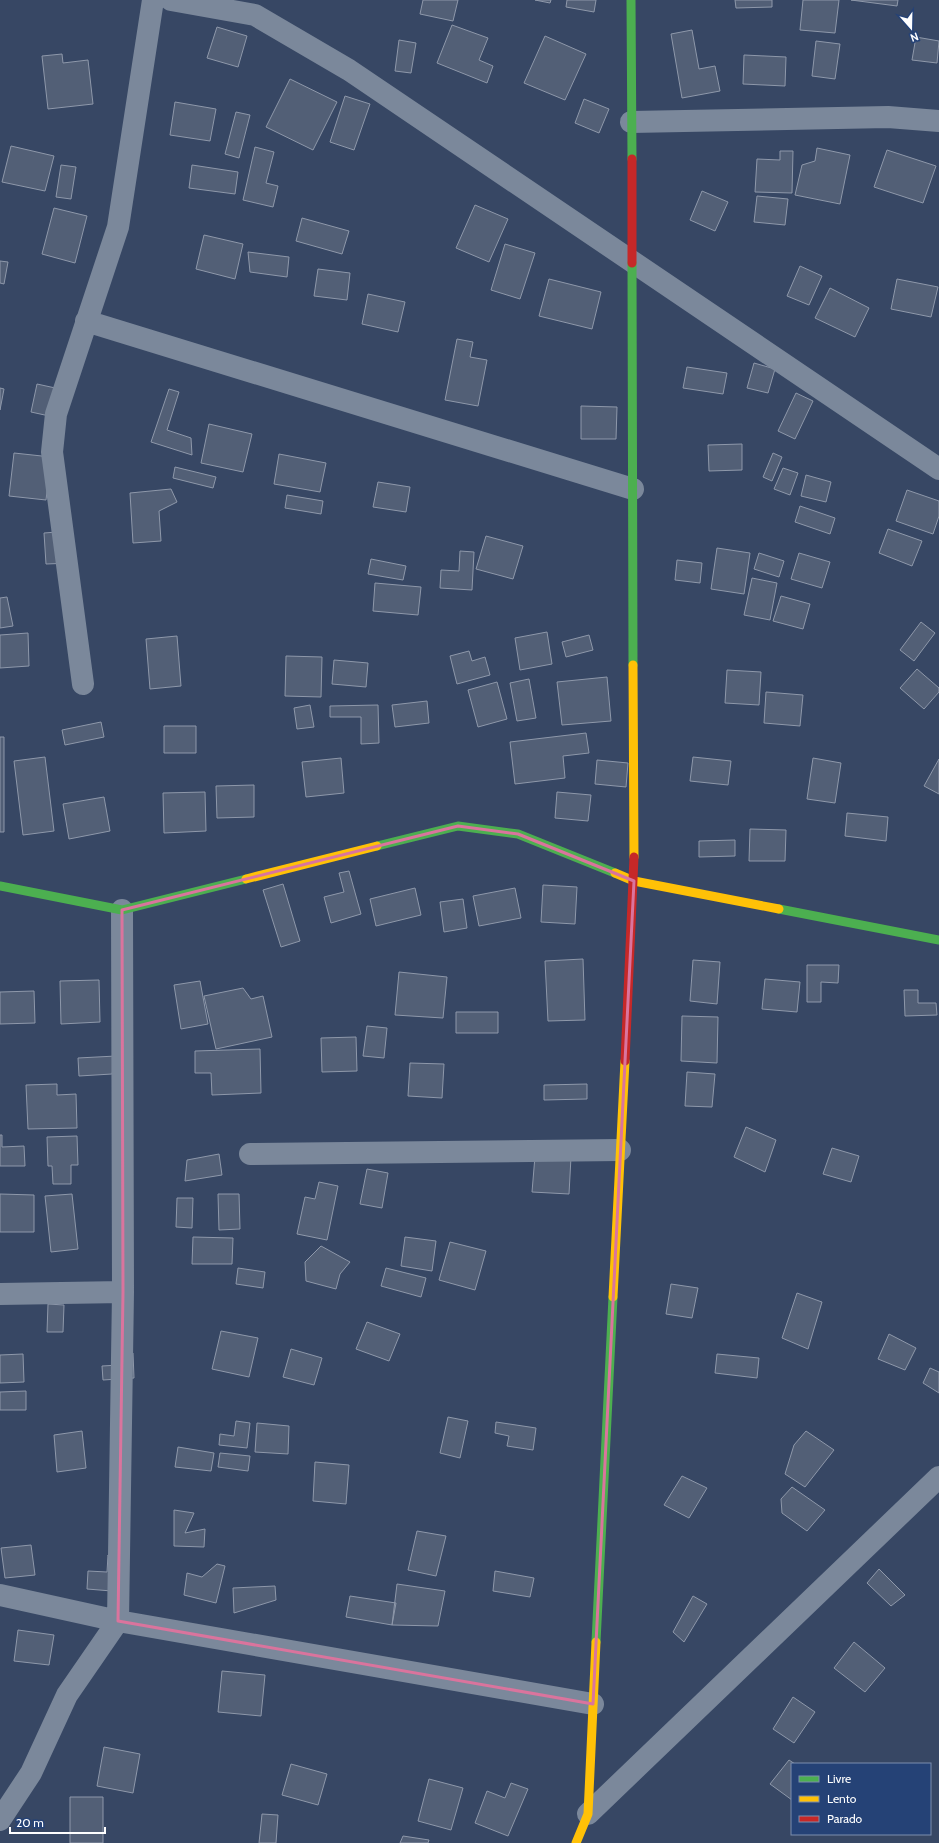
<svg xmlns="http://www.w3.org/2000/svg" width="939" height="1843" viewBox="0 0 939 1843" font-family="Cabin,sans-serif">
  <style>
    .building { fill: #525f76; stroke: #8e98aa }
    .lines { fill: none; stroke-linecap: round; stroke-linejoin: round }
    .street { stroke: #7b889b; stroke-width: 22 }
    .fast { stroke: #4caf50; stroke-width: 9 }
    .slow { stroke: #ffc107; stroke-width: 9 }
    .jam { stroke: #c62828; stroke-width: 9 }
    .marked { fill: none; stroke: #da749d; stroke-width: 3; stroke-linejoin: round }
  </style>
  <rect width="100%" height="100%" fill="#374764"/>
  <path class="building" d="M423 0H458L453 21 420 14Z
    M535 0H551L550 3Z
    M567 0H596L594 12 566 7Z
    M735 0H772V7L736 8Z
    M803 0H839L835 33 800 30Z
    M851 0H898L897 6Z
    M452 25 488 38 479 60 493 66 487 83 437 63Z
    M217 27 247 36 238 67 207 58Z
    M692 30 699 69 715 66 720 91 682 98 671 34Z
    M545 36 586 54 565 100 524 83Z
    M916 37 939 41 937 63 912 60Z
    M399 40 416 43 411 73 395 71Z
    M816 41 840 44 835 79 812 76Z
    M62 54 63 63 88 60 93 104 48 109 42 56Z
    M744 55 786 57 785 86 743 84Z
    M290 79 337 102 313 150 266 127Z
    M345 96 370 104 354 150 330 142Z
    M584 99 609 109 599 133 575 123Z
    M175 102 216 109 210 141 170 135Z
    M236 112 250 115 239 158 225 154Z
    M11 146 54 156 45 191 2 182Z
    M255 147 274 152 266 183 278 186 273 207 243 200Z
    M817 148 850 155 840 204 795 195 802 165 815 161Z
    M887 150 936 166 923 203 874 187Z
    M780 151H793L792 193 755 192 757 159 780 160Z
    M61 165 76 167 71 199 56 197Z
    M192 165 238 172 235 194 189 188Z
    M702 191 728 202 715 231 690 220Z
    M757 196 788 199 785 225 754 222Z
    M475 205 508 219 489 262 456 248Z
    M54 208 87 216 75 263 42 254Z
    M302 218 349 231 342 254 296 241Z
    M204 235 243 244 235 279 196 269Z
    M505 244 535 253 520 299 491 290Z
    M248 252 289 257 287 277 250 272Z
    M0 261 8 262 4 284 0 283Z
    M800 266 822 276 809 305 787 296Z
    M318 269 350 273 347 300 314 296Z
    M549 279 601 292 592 329 539 316Z
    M897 279 938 287 931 317 891 309Z
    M830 288 869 308 855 337 815 318Z
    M368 294 405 302 398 332 362 324Z
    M457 339 473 342 470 357 487 360 478 406 445 400Z
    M754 363 775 369 768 393 747 388Z
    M687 367 727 373 723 394 683 388Z
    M37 384 69 391 63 419 31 412Z
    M0 388 4 389 0 410Z
    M169 389 179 392 167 430 191 438 192 455 151 442Z
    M796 393 813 401 795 439 778 431Z
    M581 406 617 407 616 439H581Z
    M209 424 252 434 243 472 201 463Z
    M742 444V470L709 471 708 445Z
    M14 453 51 457 46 500 9 496Z
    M773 453 782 457 772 481 763 477Z
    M279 454 326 463 320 492 274 484Z
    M175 467 216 477 213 488 173 478Z
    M783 468 798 473 790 495 774 489Z
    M806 475 831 482 826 502 801 496Z
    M378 482 410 487 406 512 373 507Z
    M171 489 177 502 159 511 161 541 133 543 130 493Z
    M907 490 939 501V516L933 534 896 521Z
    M287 495 323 501 321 514 285 508Z
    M800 506 835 518 830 534 795 522Z
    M888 529 922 541 912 566 879 553Z
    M57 532 72 563 46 564 44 533Z
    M486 536 523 546 513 579 476 569Z
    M717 548 750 553 744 594 711 589Z
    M460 551 474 552 472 590 440 588 441 570 459 571Z
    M759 553 784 561 779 577 754 569Z
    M799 553 830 562 822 588 791 579Z
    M371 559 406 566 403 580 368 574Z
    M677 560 702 563 700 583 675 580Z
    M752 578 777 583 770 620 744 615Z
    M375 583 421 587 418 615 373 611Z
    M781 596 810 604 803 629 773 621Z
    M7 597 13 626 0 628V598Z
    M921 622 935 633 914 661 900 650Z
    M547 632 552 664 520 670 515 638Z
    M28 633 29 666 0 668V635Z
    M589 635 593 650 566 657 562 642Z
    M177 636 181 686 150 689 146 639Z
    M469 651 472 661 485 657 490 675 457 684 450 656Z
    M286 656 322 657 321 697 285 696Z
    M334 660 368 663 366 687 332 684Z
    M917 669 939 688V692L924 709 900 688Z
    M727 670 761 672 759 705 725 703Z
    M607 677 611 721 562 725 557 682Z
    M529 679 536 718 517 721 510 683Z
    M497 682 507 719 478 727 468 690Z
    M766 692 803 695 800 726 764 723Z
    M427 701 429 723 395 727 392 705Z
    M310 705 314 727 297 729 294 708Z
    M378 705 379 743 361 744V717H330V706Z
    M101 722 104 737 65 745 62 730Z
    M164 726H196V753H164Z
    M586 733 589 753 563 756 565 778 515 784 510 742Z
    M0 737H4V832H0Z
    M45 757 54 831 23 835 14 761Z
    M693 757 731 761 728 785 690 781Z
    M341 758 344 793 306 797 302 762Z
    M813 758 841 763 835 803 807 799Z
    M939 759V794L924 786Z
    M597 760 628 763 626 787 595 784Z
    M254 785V817L217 818 216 786Z
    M205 792 206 831 164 833 163 793Z
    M557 792 591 795 588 821 555 818Z
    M104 797 110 831 69 839 63 804Z
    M847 813 888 817 886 841 845 836Z
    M750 829 786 830 785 861H749Z
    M735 840V856L699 857V841Z
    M349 871 361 914 331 923 324 897 344 892 339 873Z
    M283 884 300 941 281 947 263 890Z
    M543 885 577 887 575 924 541 922Z
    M415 888 421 915 376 926 370 899Z
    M515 888 521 918 479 926 473 896Z
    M463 899 467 928 444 932 440 902Z
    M583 959 585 1020 548 1021 545 961Z
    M693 960 720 962 717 1004 690 1001Z
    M807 965H839L838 983 821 982V1002H807Z
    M399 972 447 977 443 1018 395 1015Z
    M765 979 800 982 797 1012 762 1009Z
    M99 980 100 1022 61 1024 60 981Z
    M200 981 208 1024 181 1029 174 985Z
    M243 988 251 999 263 996 272 1037 216 1049 204 996Z
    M904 990H918V1003H936L937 1015 905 1016Z
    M34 991 35 1023 0 1024V992Z
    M456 1012H498V1033H456Z
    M682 1016 718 1017 717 1063 681 1061Z
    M367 1026 387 1028 384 1058 363 1056Z
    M356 1037 357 1071 322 1072 321 1038Z
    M260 1049 261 1093 212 1095 211 1073H195V1051Z
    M116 1056 112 1074 79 1076 78 1058Z
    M410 1063 444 1064 442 1098 408 1096Z
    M687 1072 715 1074 712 1107 685 1106Z
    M57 1084V1095L76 1094 77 1128 28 1129 26 1085Z
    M587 1084V1099L544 1100V1085Z
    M746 1127 776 1140 765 1172 734 1157Z
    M0 1135H2V1147L24 1146 25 1166H0Z
    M77 1136 78 1165H71V1184H53L52 1166H48L47 1137Z
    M832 1148 859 1156 851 1182 823 1174Z
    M219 1154 222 1175 185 1181 187 1160Z
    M535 1156 571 1157 569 1194 532 1192Z
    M367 1169 388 1173 382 1208 360 1204Z
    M319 1182 338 1186 327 1240 297 1234 305 1197 315 1199Z
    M0 1194 34 1195V1232H0Z
    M72 1194 78 1249 51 1252 45 1196Z
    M218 1194H239L240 1229 219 1230Z
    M177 1198H193L192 1228 176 1227Z
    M193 1237 233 1238 232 1264H192Z
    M405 1237 436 1241 432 1271 401 1266Z
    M450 1242 486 1251 475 1290 439 1280Z
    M321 1246 350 1262 340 1274 336 1289 306 1281 305 1262Z
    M238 1268 265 1272 263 1288 236 1284Z
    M386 1268 426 1278 421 1297 381 1286Z
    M671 1284 698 1288 692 1318 666 1314Z
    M797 1293 822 1302 808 1349 782 1338Z
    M48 1304 64 1305 63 1332H47Z
    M367 1322 400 1334 389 1361 356 1349Z
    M221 1331 258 1338 249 1377 212 1369Z
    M889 1334 916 1348 905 1370 878 1359Z
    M291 1349 322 1358 314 1385 283 1377Z
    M133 1353 134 1378 103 1380 102 1366 119 1365Z
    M23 1354 24 1382 0 1383V1355Z
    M717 1354 759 1358 757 1378 715 1373Z
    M930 1368 939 1372V1393L923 1383Z
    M26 1391V1410H0V1392Z
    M448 1417 468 1421 460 1458 440 1453Z
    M236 1421 250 1423 247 1448 219 1445 220 1434 234 1436Z
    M496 1422 536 1428 533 1450 507 1446 509 1436 495 1433Z
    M257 1423 289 1426 288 1454 255 1452Z
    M82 1431 86 1468 57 1472 54 1435Z
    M806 1431 834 1450 805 1487 785 1474 794 1445Z
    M178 1447 214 1453 211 1471 175 1467Z
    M220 1453 250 1456 248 1471 218 1467Z
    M315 1462 349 1465 346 1504 313 1501Z
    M682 1476 707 1488 689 1518 664 1505Z
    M792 1487 825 1510 807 1531 782 1513 781 1499Z
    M174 1510 194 1513 185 1533 205 1529 204 1547 174 1546Z
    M417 1531 446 1536 436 1576 408 1570Z
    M31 1545 35 1575 5 1578 1 1548Z
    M108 1555 124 1592 87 1589 88 1571 107 1572Z
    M217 1564 225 1566 216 1603 184 1595 187 1573 202 1577Z
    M879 1569 905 1595 891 1606 867 1583Z
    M495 1571 534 1578 530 1597 493 1591Z
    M397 1584 445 1591 438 1626 392 1625Z
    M275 1586 276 1600 234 1613 233 1588Z
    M350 1596 396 1603 392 1625 346 1617Z
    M693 1596 707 1604 684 1642 673 1632Z
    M18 1630 54 1635 49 1665 14 1661Z
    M854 1642 885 1668 865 1692 834 1668Z
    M222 1671 265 1675 261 1716 218 1712Z
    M793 1697 815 1712 794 1743 773 1729Z
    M104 1747 140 1754 133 1793 97 1786Z
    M789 1760 795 1764H792V1800L770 1784Z
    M291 1764 327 1774 318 1805 282 1795Z
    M429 1779 463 1788 451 1830 418 1821Z
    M511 1783 528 1789 508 1836 475 1823 487 1791 505 1798Z
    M70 1797H103V1843H70Z
    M262 1814 278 1815 276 1843H259Z
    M403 1836 429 1840 428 1843H400Z"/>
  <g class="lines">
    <path class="street" d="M171 0 255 15 349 70 939 469
      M631 122 888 117 939 121
      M86 321 633 489
      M83 684 52 452 56 414 118 227 153 0
      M250 1154 620 1150
      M0 1294 123 1292
      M0 1595 118 1621 593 1704
      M588 1814 939 1477
      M0 1820 31 1773 67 1695 118 1621 123 1292 122 910"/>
    <path class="fast" d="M631 0 632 159
      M632 263 633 665
      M377 846 458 826 518 834 615 873
      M0 886 122 910 246 879
      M779 909 939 940
      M596 1642 613 1297"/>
    <path class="slow" d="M633 665 634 857
      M615 873 634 881 779 909
      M246 879 377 846
      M613 1297 625 1061
      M576 1843 588 1814 596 1642"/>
    <path class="jam" d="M632 159V263
      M625 1061 634 857"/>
  </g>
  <path class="marked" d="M458 826 518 834 634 881 593 1704 118 1621 123 1292 122 910Z"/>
  <rect x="791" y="1763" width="140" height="72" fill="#254276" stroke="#7c8ead"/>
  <rect x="799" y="1776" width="20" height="6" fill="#4caf50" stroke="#7c8ead"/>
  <text x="827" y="1783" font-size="12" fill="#ffffff">Livre</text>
  <rect x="799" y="1796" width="20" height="6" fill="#ffc107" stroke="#7c8ead"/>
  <text x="827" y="1803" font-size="12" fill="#ffffff">Lento</text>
  <rect x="799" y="1816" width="20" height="6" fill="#c62828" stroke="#7c8ead"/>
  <text x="827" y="1823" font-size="12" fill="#ffffff">Parado</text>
  <g transform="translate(911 28) rotate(160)" stroke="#254276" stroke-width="3" paint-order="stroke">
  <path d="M0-3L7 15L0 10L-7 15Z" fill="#ffffff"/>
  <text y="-6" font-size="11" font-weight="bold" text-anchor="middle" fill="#ffffff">N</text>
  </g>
  <path d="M10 1827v6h95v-6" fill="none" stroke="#ffffff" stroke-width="2"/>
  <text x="16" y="1827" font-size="12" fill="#ffffff" stroke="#254276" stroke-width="3" paint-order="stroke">20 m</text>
</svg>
